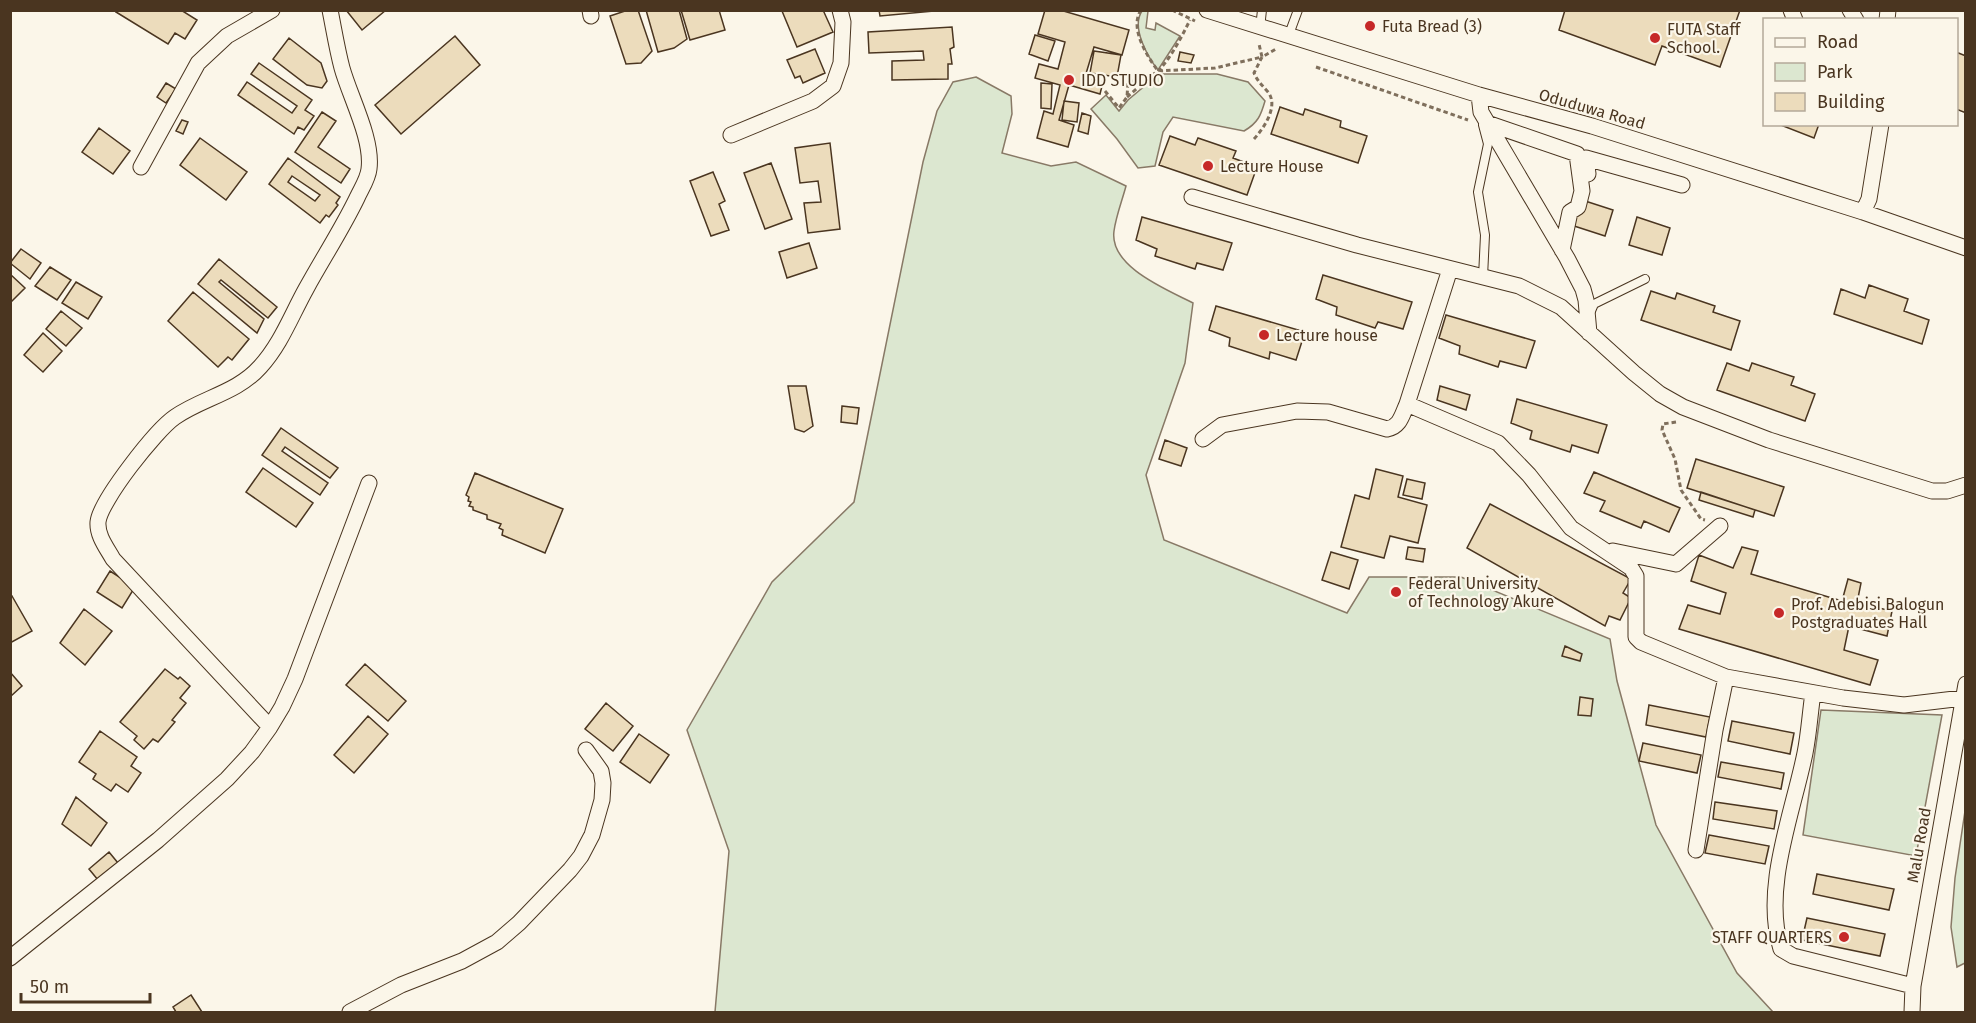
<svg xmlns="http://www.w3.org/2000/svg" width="1976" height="1023" viewBox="0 0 1976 1023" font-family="'Fira Sans',sans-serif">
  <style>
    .green { fill: #dce7d0; stroke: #887966; stroke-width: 1.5 }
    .building { fill: #ecdcbc; stroke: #4a3520; stroke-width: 1.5; fill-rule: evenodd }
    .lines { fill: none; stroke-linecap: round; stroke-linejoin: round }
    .lane-casing { stroke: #4a3520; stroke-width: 10 }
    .street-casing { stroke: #4a3520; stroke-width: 17 }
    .path { stroke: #7f6f5c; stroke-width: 3; stroke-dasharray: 4.5 3; stroke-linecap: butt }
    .lane { stroke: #fbf6e9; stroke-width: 8 }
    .street { stroke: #fbf6e9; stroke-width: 15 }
    .poi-dot { fill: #c62828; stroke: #fbf6e9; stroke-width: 2 }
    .labels { text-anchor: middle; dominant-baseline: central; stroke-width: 4.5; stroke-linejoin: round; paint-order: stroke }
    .poi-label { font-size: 16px; fill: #4a3520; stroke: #fbf6e9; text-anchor: start }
    .street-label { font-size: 16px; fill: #4a3520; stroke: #fbf6e9 }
  </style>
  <rect width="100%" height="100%" fill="#fbf6e9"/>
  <path class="green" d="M1142 11H1148L1146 28 1155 30 1156 23 1180 36 1158 70C1147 56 1131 27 1142 11Z
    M1159 74H1217L1248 82 1265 101C1261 115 1258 123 1244 131L1173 117 1163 132 1155 166 1138 168 1117 139 1091 109 1106 95 1119 111 1128 100Z
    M976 77 1011 96 1012 114 1002 153 1051 166 1076 162 1126 186C1122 201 1116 216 1114 231 1109 267 1168 290 1193 303L1185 363 1146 475 1164 540 1347 613 1369 577H1461L1610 639 1617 681 1656 825 1737 973 1773 1012H715L729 851 687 730 772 582 854 502 923 162 937 111 953 82Z
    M1821 710 1942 715 1916 856 1803 835Z
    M1965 811V963L1957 967 1951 927 1955 878Z"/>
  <path class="building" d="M118 10H181L197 20 185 39 175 33 168 44 116 12Z
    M346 10H386L362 30Z
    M628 10H638L652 51 641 63 626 64 610 16Z
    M646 10H679L687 39 674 48 658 52Z
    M681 10H719L725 30 690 40Z
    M823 10 833 32 797 47 782 11Z
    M879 10H945L880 16Z
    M1045 10H1060L1129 30 1122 55 1094 47 1085 77 1103 82 1100 94 1069 85 1059 120 1074 125 1068 147 1037 138 1044 111 1053 114 1060 85 1035 78 1039 64 1058 69 1065 42 1038 34Z
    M1565 10H1740L1720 67 1662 46 1655 65 1559 30Z
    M952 27 954 47 950 49 952 64H948V79L892 80V61L924 60 923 51 869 53 868 32Z
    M1035 35 1055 41 1048 61 1029 54Z
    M455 36 480 65 401 134 375 105Z
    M289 38 321 63 327 81 322 88 307 85 273 59Z
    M815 49 825 73 803 83 800 76 795 78 787 60Z
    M1094 51 1121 55 1117 77 1090 73Z
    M1180 52 1194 55 1191 63 1178 61Z
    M1956 52 1966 56V113L1956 109Z
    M259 63 312 100 305 110 314 116 304 130 298 127 294 134 238 95 247 82 292 113 297 106 251 74Z
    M166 83 176 89 166 103 157 97Z
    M1041 83 1052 84 1051 109 1041 108Z
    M1064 101 1079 103 1077 122 1062 120Z
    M1280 107 1303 115 1305 109 1341 121 1340 127 1367 136 1358 163 1271 134Z
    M322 112 336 121 318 147 350 169 341 183 295 152Z
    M1082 113 1091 116 1088 134 1078 131Z
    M182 120 188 122 183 134 176 131Z
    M1778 124H1819L1814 138Z
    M99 128 130 151 113 174 82 152Z
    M1170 136 1195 145 1198 138 1236 151 1233 158 1257 167 1247 195 1159 165Z
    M200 138 247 172 226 200 180 165Z
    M830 143 840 229 808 233 804 203 821 202 818 181 800 183 795 148Z
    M288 158 340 197 336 203 338 205 329 217 326 215 320 223 269 184ZM292 176 320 195 315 201 288 182Z
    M771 163 792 219 765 229 744 173Z
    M713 172 725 201 719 204 729 230 711 236 690 181Z
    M1579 199 1613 210 1605 236 1571 225Z
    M1142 217 1232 243 1223 270 1197 263 1195 269 1155 256 1157 249 1136 240Z
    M1637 217 1670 228 1662 255 1629 245Z
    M809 243 817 268 787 278 779 252Z
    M21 249 41 263 30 279 10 263Z
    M219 259 277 307 268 318 221 280 219 282 264 319 257 333 198 284Z
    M50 267 71 280 57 300 35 286Z
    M10 274 25 288 10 303Z
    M1323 275 1412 302 1403 329 1378 322 1375 328 1336 315 1337 307 1316 299Z
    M76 282 102 297 88 319 62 303Z
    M1869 285 1908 299 1904 311 1929 320 1922 344 1834 314 1841 289 1865 298Z
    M1651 291 1675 299 1677 293 1715 306 1713 312 1740 321 1731 350 1641 320Z
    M193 292 249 339 232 360 228 357 218 367 168 321Z
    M1216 306 1305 332 1296 360 1270 352 1269 359 1229 346 1230 338 1209 330Z
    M61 311 82 328 66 346 46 329Z
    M1446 315 1535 341 1526 368 1500 361 1498 367 1459 354 1460 346 1439 338Z
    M43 333 62 351 43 372 24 355Z
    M1727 363 1749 371 1752 363 1794 377 1791 385 1815 394 1805 421 1717 390Z
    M788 386H806L813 426 804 432 795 429Z
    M1440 386 1470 395 1466 410 1437 400Z
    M1517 399 1607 425 1598 453 1572 445 1570 452 1530 439 1532 431 1511 423Z
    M842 406 859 408 857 424 841 422Z
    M281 428 338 468 330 478 285 447 282 451 328 483 320 495 262 455Z
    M1165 440 1187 448 1181 466 1159 459Z
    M1696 459 1784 487 1774 516 1687 488Z
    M263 468 313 503 296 527 246 492Z
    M1376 469 1403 476 1398 497 1427 505 1418 543 1390 536 1384 558 1341 547 1355 495 1369 499Z
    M1594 472 1680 508 1669 532 1644 521 1641 528 1600 511 1605 501 1584 493Z
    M475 473 563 509 545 553 502 535 503 530 499 528 501 524 487 519V515L473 510V507L469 506 471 502 468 501 469 497 466 495Z
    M1407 479 1425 483 1422 499 1403 495Z
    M1701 492 1755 510 1753 517 1699 500Z
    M1490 504 1631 579 1623 593 1631 598 1620 620 1609 616 1605 626 1467 548Z
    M1408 547 1425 549 1423 562 1406 559Z
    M1742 547 1758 551 1751 574 1842 601 1848 579 1861 583 1857 603 1892 611 1887 636 1849 626 1844 650 1878 660 1870 685 1679 629 1688 605 1720 614 1726 593 1691 581 1699 555 1733 568Z
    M1331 552 1358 560 1349 589 1322 580Z
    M110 571 135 587 122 608 97 592Z
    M12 596 32 631 10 643V597Z
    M84 609 112 631 85 665 60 643Z
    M1565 646 1582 654 1580 661 1562 656Z
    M365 664 406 701 388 721 346 685Z
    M165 669 178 679 180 677 190 686 180 698 186 703 172 720 175 722 158 742 153 739 144 749 134 740 137 736 120 722Z
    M10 672 22 686 11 696H10Z
    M1580 697 1593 699 1591 716 1578 715Z
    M606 703 633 726 613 751 585 729Z
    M1649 705 1710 717 1706 737 1646 725Z
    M368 716 388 734 354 773 334 755Z
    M1732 721 1794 733 1790 754 1728 741Z
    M100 731 137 757 131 766 141 773 128 792 116 784 111 791 93 779 96 774 79 762Z
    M639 734 669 755 650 783 620 762Z
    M1643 743 1701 755 1697 773 1639 761Z
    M1721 762 1784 773 1781 789 1718 777Z
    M76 797 107 823 91 846 62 824Z
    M1715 802 1777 811 1774 829 1713 819Z
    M1709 835 1769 846 1765 864 1705 853Z
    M109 852 118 863 98 880 89 869Z
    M1817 874 1894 889 1889 910 1813 894Z
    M1807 918 1885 934 1880 956 1802 940Z
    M191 995 202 1012H176L173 1007Z"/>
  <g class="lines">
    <defs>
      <path id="lane" d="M1260 28 1262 10
        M1288 37 1298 10
        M1483 277 1485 235 1478 192 1488 144 1483 125
        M1591 311 1594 304 1645 279"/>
      <path id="street" d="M590 10 591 16
        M1207 10 1479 95 1592 126 1863 212 1966 248
        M1791 10 1795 20
        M1850 10 1856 20
        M1887 20 1888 10
        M1479 95 1481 112 1567 258 1583 289 1586 300 1589 333
        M1487 123 1577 154 1582 191 1578 207 1570 212 1562 250
        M731 135 813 101 833 86 841 63 843 22 840 10
        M141 167 198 63 227 36 272 10
        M1588 174 1586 158 1682 185
        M1192 197 1357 245 1519 286 1561 307 1634 373 1660 394 1683 407 1769 440 1932 491H1947L1966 485
        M1863 212 1869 199 1881 124
        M1407 404 1498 443 1529 475 1571 528 1631 568 1636 576V637L1641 642 1726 677
        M1203 439 1222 425 1297 411 1328 412 1387 429C1400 427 1402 415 1407 404L1450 269
        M1613 551 1676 564 1720 526
        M1813 693C1810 713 1809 733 1805 753 1793 813 1762 888 1781 949L1793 956 1913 986
        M270 727 113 559C107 548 97 536 98 522 100 501 156 430 175 417 202 398 237 393 260 367 281 344 291 316 306 289 323 258 342 229 357 198 361 189 368 179 369 169 373 139 350 97 342 68 337 49 334 30 330 10
        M1696 850 1715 730 1726 677 1843 698 1904 705 1963 698
        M10 958 158 840 227 779 252 752 270 727 282 707 295 679 369 483
        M350 1012 401 985 462 961 497 942 519 923 570 870 581 856 592 835 602 800 603 783 601 771 586 750
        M1912 1012 1913 986 1966 684"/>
    </defs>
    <use href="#lane" class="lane-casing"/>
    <use href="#street" class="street-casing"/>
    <path class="path" d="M1141 10C1129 28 1147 56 1158 71L1215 68 1262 57 1259 44
      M1172 10 1195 21
      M1316 67 1468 120
      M1105 91 1119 108 1127 97 1128 82C1138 80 1152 77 1159 70 1172 56 1182 36 1190 20
      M1127 97 1154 74
      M1254 139C1264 128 1279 106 1268 92 1262 85 1258 82 1254 73L1262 57 1276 49
      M1676 422 1663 424 1662 430 1675 459 1681 490 1701 519 1705 520"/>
    <use href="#lane" class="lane"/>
    <use href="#street" class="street"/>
  </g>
  <g class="poi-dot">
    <circle cx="1370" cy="26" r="6"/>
    <circle cx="1655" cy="38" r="6"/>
    <circle cx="1069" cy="80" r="6"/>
    <circle cx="1208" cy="166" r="6"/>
    <circle cx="1264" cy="335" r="6"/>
    <circle cx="1396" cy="592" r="6"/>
    <circle cx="1779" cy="613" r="6"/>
    <circle cx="1844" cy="937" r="6"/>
  </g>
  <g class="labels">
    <g class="poi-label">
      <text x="1382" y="26">Futa Bread (3)</text>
      <text x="1667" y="29">FUTA Staff<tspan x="1667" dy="18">School.</tspan></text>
      <text x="1081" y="80">IDD STUDIO</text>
      <text x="1220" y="166">Lecture House</text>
      <text x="1276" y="335">Lecture house</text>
      <text x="1408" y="583">Federal University<tspan x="1408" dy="18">of Technology Akure</tspan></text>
      <text x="1791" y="604">Prof. Adebisi Balogun<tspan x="1791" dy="18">Postgraduates Hall</tspan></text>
      <text x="1832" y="937" text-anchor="end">STAFF QUARTERS</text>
    </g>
    <g class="street-label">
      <text transform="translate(1592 109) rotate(16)">Oduduwa Road</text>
      <text transform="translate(1919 845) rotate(-80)">Malu Road</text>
    </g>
  </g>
  <rect width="1976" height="1023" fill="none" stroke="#4a3520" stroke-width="24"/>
  <rect x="1763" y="18" width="195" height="108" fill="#fbf6e9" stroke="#b4a999" stroke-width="1.5"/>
  <rect x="1775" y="38" width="30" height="9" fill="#fbf6e9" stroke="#b4a999" stroke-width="1.5"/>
  <text x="1817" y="48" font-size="18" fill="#4a3520">Road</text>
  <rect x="1775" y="63" width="30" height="18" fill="#dce7d0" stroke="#b4a999" stroke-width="1.5"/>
  <text x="1817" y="78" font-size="18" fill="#4a3520">Park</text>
  <rect x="1775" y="93" width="30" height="18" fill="#ecdcbc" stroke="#b4a999" stroke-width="1.5"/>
  <text x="1817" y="108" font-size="18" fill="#4a3520">Building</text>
  <path d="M21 993v9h129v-9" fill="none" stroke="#4a3520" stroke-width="3"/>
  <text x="30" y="993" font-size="18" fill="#4a3520" stroke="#fbf6e9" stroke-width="4.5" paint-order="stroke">50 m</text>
</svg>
